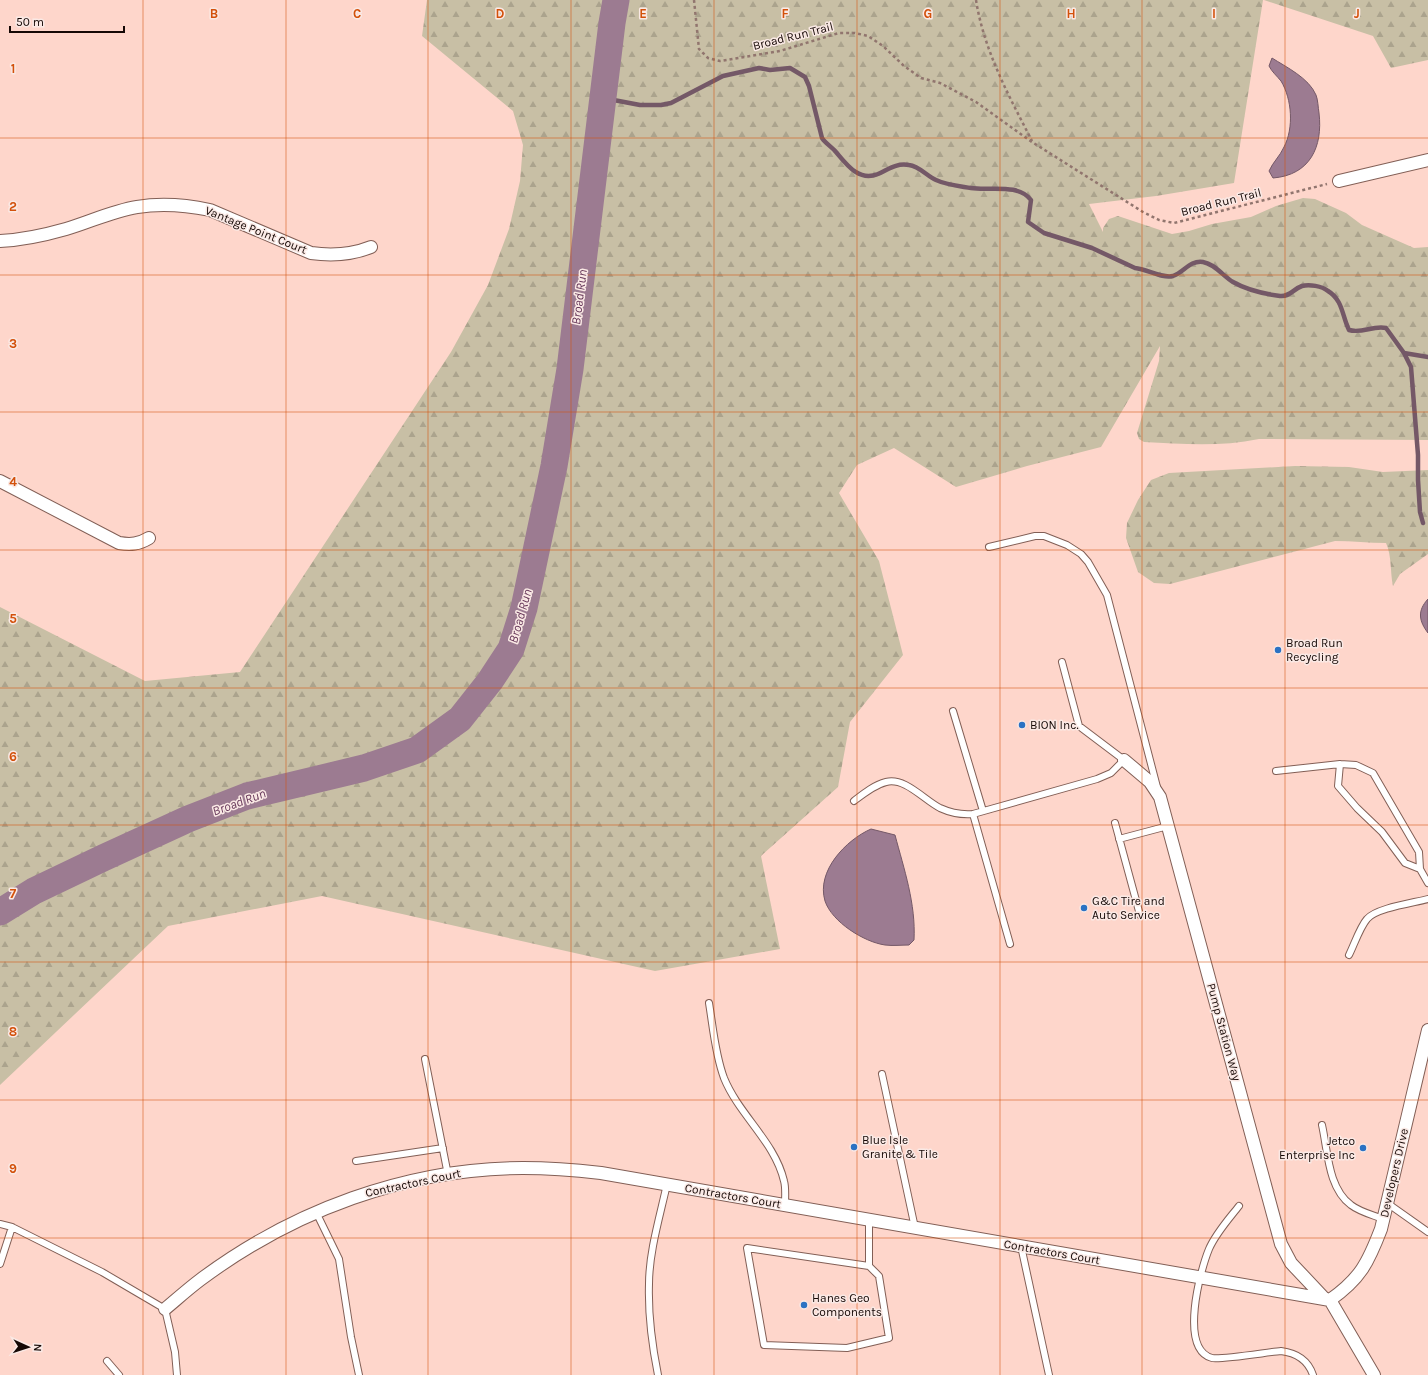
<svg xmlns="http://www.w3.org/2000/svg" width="1428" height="1375" viewBox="0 0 1428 1375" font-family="Karla,sans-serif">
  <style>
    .forest { fill: url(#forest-firs) }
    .water { fill: #9c7b91; stroke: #745867 }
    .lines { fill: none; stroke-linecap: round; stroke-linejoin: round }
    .stream { stroke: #745867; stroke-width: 4.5 }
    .river { stroke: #9c7b91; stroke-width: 27 }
    .lane-casing { stroke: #825f56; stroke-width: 8 }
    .street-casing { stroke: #825f56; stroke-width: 14 }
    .path { stroke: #91756e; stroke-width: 2.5; stroke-dasharray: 3 3; stroke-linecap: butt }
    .lane { stroke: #fff; stroke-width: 6 }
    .street { stroke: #fff; stroke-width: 12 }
    .grid { fill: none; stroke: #d3510b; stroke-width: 1; stroke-opacity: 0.55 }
    .poi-dot { fill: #2b72c3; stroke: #fae9e5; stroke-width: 1.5 }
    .labels { text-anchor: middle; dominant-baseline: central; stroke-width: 3; stroke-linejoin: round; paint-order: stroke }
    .street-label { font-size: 12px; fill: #150805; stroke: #fae9e5 }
    .poi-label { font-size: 12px; fill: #150805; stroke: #fae9e5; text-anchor: start }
    .water-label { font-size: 13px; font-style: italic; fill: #663759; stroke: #fae9e5 }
    .grid-label { font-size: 13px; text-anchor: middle; font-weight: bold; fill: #d3510b; stroke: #fae9e5; stroke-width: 3; stroke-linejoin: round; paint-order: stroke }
  </style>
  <defs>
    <pattern id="forest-firs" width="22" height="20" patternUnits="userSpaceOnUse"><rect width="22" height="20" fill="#c8bfa5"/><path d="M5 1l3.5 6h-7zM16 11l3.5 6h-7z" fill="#aba38d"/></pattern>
  </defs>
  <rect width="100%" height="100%" fill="#fed6cb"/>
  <path class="forest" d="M427 0H1263L1234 183 1156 196 1089 204 1103 232V228L1109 219 1118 216 1172 234 1189 231 1212 224 1251 217 1276 206 1303 198 1315 199 1346 213 1362 225 1414 248 1428 247V440L1259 439C1221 447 1183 444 1144 442L1139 439 1137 433 1159 361 1160 346 1101 447 1027 466 956 487 894 448 857 465 839 493 879 561 903 655 850 722 838 787 761 856 780 949 655 971 322 896 168 926 0 1085V607L145 681 240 672 451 352 488 285 509 229 520 181 523 145 513 111 422 36Z
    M1264 0H1428V60L1391 68 1373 36Z
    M1295 466 1349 467 1383 472 1428 470V554L1400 574 1393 586C1390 572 1392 556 1386 543 1369 543 1352 541 1335 541L1170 584 1154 583 1138 572 1126 538 1127 523 1138 500 1151 480 1169 473Z"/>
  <path class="water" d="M1272 58C1286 67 1309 78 1316 95 1318 100 1318 107 1319 113 1323 147 1310 175 1273 178L1269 171C1273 162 1280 156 1284 147 1294 128 1292 99 1281 81 1277 76 1272 72 1269 66Z
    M1428 599V633C1419 621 1417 611 1428 599Z
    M871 829 895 835C904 869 916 904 914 940L909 945C901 945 893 946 885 945 864 942 832 922 825 901 816 871 846 840 871 829Z"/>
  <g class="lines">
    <path class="stream" d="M603 98 640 105H661L671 103 723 76 759 68 770 70 790 68 805 77 809 86 822 138C826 144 832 147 836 152 847 165 859 182 878 174 889 169 896 163 909 165 919 166 927 176 936 180 947 185 959 186 971 188 990 191 1018 183 1031 200L1028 222 1044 233 1092 248 1135 268C1147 269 1162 279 1173 276 1184 272 1190 260 1203 262 1215 264 1223 276 1233 282 1247 290 1265 294 1280 296 1290 297 1293 289 1302 286 1309 284 1322 286 1328 291 1343 300 1342 316 1349 330 1362 334 1373 325 1386 328L1404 353 1428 357
      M1404 353 1411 367 1418 455V480L1420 512 1423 523"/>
    <path class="river" d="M0 912 34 891 103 858 188 819 247 796 364 768 417 750 460 719 490 681 511 649 524 608 554 466 570 369 612 23 616 0"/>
    <defs>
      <path id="lane" d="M989 547 1035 536H1044L1067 545 1081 554 1088 562 1107 595 1157 787
        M953 711 983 811
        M1276 771 1340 764
        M854 801C863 794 874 785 886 782 905 777 924 800 940 808 951 813 961 815 973 814
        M1115 823 1140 915
        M1119 839 1168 826
        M1420 869 1405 863 1382 832 1357 808 1338 786 1340 764 1356 765 1373 773 1419 852 1420 869 1428 883
        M1010 944 973 814 1097 779 1111 773 1124 760 1079 726 1062 662
        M1349 955C1354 945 1360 927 1367 919 1376 908 1413 903 1428 899
        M709 1003C713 1027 715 1054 724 1078 739 1115 775 1142 784 1181 786 1188 785 1197 785 1205
        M425 1059 448 1175
        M882 1074 915 1228
        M1322 1125C1328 1152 1328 1188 1351 1205 1360 1212 1373 1215 1383 1219
        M356 1161 443 1148
        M1387 1203 1428 1232
        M1239 1206C1228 1220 1216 1233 1209 1249 1200 1271 1179 1349 1212 1358 1220 1360 1269 1352 1281 1351 1297 1353 1308 1360 1313 1375
        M316 1212 339 1259 351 1337 359 1375
        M0 1224 12 1227
        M1021 1246 1049 1375
        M0 1264 12 1227 102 1272 165 1309 175 1352 177 1375
        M869 1266 747 1248 764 1345 847 1348 889 1338 879 1276 869 1266V1220
        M107 1361 119 1375
        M658 1375C652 1345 648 1315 649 1284 649 1252 660 1216 667 1184"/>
      <path id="street" d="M1339 181 1428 160
        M0 241C23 240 45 235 66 229 90 222 112 211 137 207 161 203 186 205 210 210L311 253C333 256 351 255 371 247
        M0 481 119 543C131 545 139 544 149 538
        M1124 760 1150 782 1160 797 1281 1244 1291 1263 1324 1298 1329 1300
        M1330 1300C1360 1279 1368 1263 1381 1229L1428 1030
        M1330 1300 1374 1375
        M165 1309C177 1299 188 1289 200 1280 292 1211 407 1168 523 1168 549 1168 575 1170 601 1173L1330 1300"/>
    </defs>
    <use href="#lane" class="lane-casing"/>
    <use href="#street" class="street-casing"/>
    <path class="path" d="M694 0 699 49 708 58 720 61 780 51 839 33H855L868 36 883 46 904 66 921 78 940 83 976 102 1032 142 1143 212 1159 220 1174 223 1327 184
      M976 0C984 51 1009 96 1032 141"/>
    <use href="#lane" class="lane"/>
    <use href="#street" class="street"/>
  </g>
  <path class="grid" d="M143 0V1375M286 0V1375M428 0V1375M571 0V1375M714 0V1375M857 0V1375M1000 0V1375M1142 0V1375M1285 0V1375M0 138H1428M0 275H1428M0 412H1428M0 550H1428M0 688H1428M0 825H1428M0 962H1428M0 1100H1428M0 1238H1428"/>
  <g class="poi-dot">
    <circle cx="1278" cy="650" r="4"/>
    <circle cx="1022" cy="725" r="4"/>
    <circle cx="1084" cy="908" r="4"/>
    <circle cx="854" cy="1147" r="4"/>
    <circle cx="1363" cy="1148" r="4"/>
    <circle cx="804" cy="1305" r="4"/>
  </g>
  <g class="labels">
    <g class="street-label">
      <text transform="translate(793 36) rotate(-14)">Broad Run Trail</text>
      <text transform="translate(1221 202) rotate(-14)">Broad Run Trail</text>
      <text transform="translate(256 230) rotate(22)">Vantage Point Court</text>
      <text transform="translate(1224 1032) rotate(75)">Pump Station Way</text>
      <text transform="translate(1394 1173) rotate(-77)">Developers Drive</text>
      <text transform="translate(413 1183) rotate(-12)">Contractors Court</text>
      <text transform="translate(733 1196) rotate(10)">Contractors Court</text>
      <text transform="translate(1052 1252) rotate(10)">Contractors Court</text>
    </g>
    <g class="poi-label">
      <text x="1286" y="643">Broad Run<tspan x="1286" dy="14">Recycling</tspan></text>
      <text x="1030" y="725">BION Inc.</text>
      <text x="1092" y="901">G&amp;C Tire and<tspan x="1092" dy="14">Auto Service</tspan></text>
      <text x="862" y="1140">Blue Isle<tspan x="862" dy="14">Granite &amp; Tile</tspan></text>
      <text x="1355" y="1141" text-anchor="end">Jetco<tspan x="1355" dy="14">Enterprise Inc</tspan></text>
      <text x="812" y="1298">Hanes Geo<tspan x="812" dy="14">Components</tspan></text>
    </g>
    <g class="water-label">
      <text transform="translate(579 297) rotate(-83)">Broad Run</text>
      <text transform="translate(520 616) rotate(-74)">Broad Run</text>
      <text transform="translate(239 802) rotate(-20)">Broad Run</text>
    </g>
  </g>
  <g class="grid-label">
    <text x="214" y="18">B</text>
    <text x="357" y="18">C</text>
    <text x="500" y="18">D</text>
    <text x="643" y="18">E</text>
    <text x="785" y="18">F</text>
    <text x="928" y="18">G</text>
    <text x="1071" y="18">H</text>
    <text x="1214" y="18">I</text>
    <text x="1357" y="18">J</text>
    <text x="13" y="73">1</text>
    <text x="13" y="211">2</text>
    <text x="13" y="348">3</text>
    <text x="13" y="486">4</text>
    <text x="13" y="623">5</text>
    <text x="13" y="761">6</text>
    <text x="13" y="898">7</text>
    <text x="13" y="1036">8</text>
    <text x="13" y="1173">9</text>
  </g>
  <g transform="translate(28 1347) rotate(93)" stroke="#fae9e5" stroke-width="3" paint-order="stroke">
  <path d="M0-3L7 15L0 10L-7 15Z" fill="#150805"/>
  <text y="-6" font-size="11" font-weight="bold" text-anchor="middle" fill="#150805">N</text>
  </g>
  <path d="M10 26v6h114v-6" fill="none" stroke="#150805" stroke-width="2"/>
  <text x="16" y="26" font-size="12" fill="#150805" stroke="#fae9e5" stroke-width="3" paint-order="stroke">50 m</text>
</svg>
